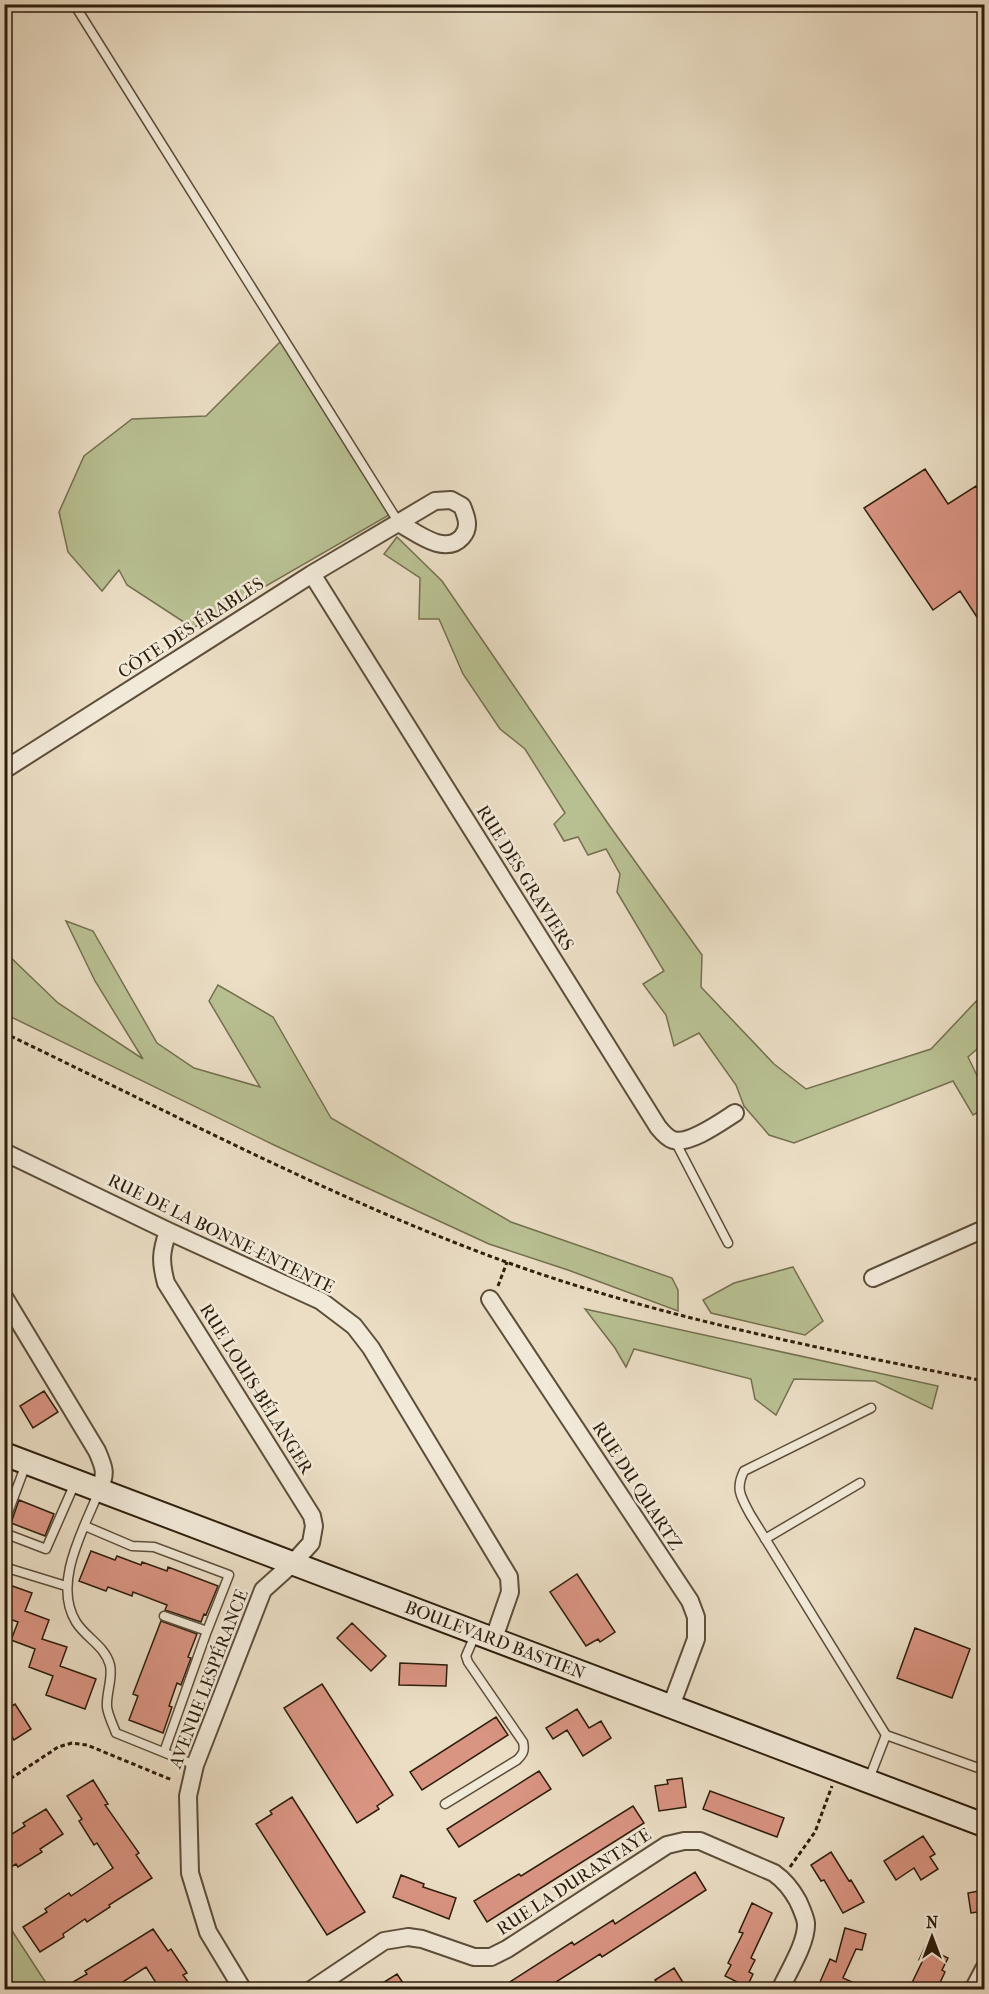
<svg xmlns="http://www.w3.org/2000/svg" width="989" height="1994" viewBox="0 0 989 1994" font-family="'IM FELL French Canon',serif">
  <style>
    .green { fill: #b9c193; stroke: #747050; stroke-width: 1.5 }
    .building { fill: #d99482; stroke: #2e1e0c; stroke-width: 1.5 }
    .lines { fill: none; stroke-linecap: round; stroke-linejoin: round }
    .lane-casing { stroke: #5d4e3a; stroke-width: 11 }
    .street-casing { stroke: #5d4e3a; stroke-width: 20 }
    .secondary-casing { stroke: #2e1e0c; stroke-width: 26 }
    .path { stroke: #2e1e0c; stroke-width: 3; stroke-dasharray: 4.5 3; stroke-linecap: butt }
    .lane { stroke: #f2ead9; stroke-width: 8 }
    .street { stroke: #f2ead9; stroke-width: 16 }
    .secondary { stroke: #f2ead9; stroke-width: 22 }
    .labels { text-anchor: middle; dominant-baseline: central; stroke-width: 5; stroke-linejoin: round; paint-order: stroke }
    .street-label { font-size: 18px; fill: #2e1e0c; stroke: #f2ead9 }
  </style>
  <rect width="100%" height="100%" fill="#ebdec5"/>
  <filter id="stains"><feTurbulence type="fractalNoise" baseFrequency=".00333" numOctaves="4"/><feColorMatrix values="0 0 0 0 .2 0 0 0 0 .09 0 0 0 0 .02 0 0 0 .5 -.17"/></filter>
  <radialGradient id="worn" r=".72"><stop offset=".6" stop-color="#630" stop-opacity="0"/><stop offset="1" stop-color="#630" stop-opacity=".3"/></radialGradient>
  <path class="green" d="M284 338 389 515 193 628 127 585 119 570 102 591 68 552 59 512 84 456 132 419 206 416Z
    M397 537 442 581 609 825 702 955 701 987 774 1064 806 1089 931 1049 984 993V1043L968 1057 984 1090V1109L973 1115 953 1081 794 1143 769 1135 744 1106 736 1085 699 1033 674 1046 666 1015 643 984 664 971 617 892 620 874 606 849 588 855 578 837 564 841 554 824 565 813 525 749 500 729 463 674 439 619H419L420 578 384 554Z
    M66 921 93 931 157 1043 194 1068 260 1087 209 1001 218 985 273 1017 331 1118 511 1222 672 1278 678 1290V1311L568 1270 489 1244 274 1145 5 1014V952L58 1003 143 1059 95 981Z
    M793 1267 823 1321 805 1335 711 1313 703 1300 734 1283Z
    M585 1309 938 1386 932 1409 875 1381 794 1379 776 1415 755 1399 751 1379 634 1349 626 1367 615 1348Z
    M5 1920 50 1989H5Z"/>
  <path class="building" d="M925 469 948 504 976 486 984 498V628L960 591 933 610 864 508Z
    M44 1391 58 1412 33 1428 20 1406Z
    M19 1500 54 1514 45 1536 11 1523Z
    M91 1551 115 1560 117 1556 141 1565 142 1562 167 1571 168 1567 218 1586 206 1615 204 1614 201 1622 165 1610 167 1605 133 1592 132 1596 108 1587 106 1591 79 1581Z
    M577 1574 615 1632 600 1642 598 1639 586 1646 550 1592Z
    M4 1583 32 1593 25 1611 49 1620 42 1639 67 1647 60 1666 96 1679 85 1709 46 1695 53 1676 29 1667 35 1649 11 1640 18 1622 4 1617Z
    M161 1621 197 1634 188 1657 191 1658 181 1685 177 1683 169 1706 172 1707 163 1733 129 1720 138 1696 133 1694Z
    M352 1623 386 1656 371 1671 337 1638Z
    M915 1628 970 1649 952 1698 897 1678Z
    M400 1663 447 1665 446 1686 399 1685Z
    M322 1684 393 1795 377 1806 379 1809 357 1823 284 1708Z
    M15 1704 31 1729 14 1740 4 1725V1711Z
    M577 1709 589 1728 601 1721 611 1738 583 1756 567 1730 553 1739 546 1728Z
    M496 1717 508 1735 422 1790 410 1772Z
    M539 1771 551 1789 459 1847 447 1829Z
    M682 1778 686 1807 659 1811 655 1786 668 1784 667 1780Z
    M93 1780 108 1804 105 1805 139 1853 136 1855 152 1878 109 1905 110 1907 87 1922 85 1919 63 1934 64 1937 40 1952 23 1927 47 1912 45 1909 69 1893 71 1896 113 1868 97 1843 94 1845 79 1821 82 1819 67 1796Z
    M710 1791 784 1818 777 1837 703 1809Z
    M292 1797 365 1912 327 1935 256 1824 272 1814 270 1811Z
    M633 1806 644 1823 487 1922 474 1901 519 1874 521 1876Z
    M46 1809 63 1834 40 1849 42 1852 18 1867 16 1864 4 1871V1839L25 1826 23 1823Z
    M923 1836 935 1854 930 1857 938 1869 921 1880 914 1868 896 1880 884 1861Z
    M831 1852 849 1881 851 1880 864 1902 843 1913 824 1880 821 1881 811 1865Z
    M695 1872 706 1890 602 1957 600 1954 545 1989H499L572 1942 574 1945 613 1920 615 1924Z
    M401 1875 424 1884 423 1887 456 1898 449 1919 393 1897Z
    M984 1890V1911L971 1913 968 1893Z
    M752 1903 772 1913 751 1958 755 1960 749 1972 753 1974 747 1987 725 1976 731 1965 728 1963 743 1933 739 1932Z
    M845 1928 866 1934 862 1950 856 1949 843 1978 867 1989H836L820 1982 830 1959 836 1962Z
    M153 1929 168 1951 171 1949 187 1973 183 1975 193 1989H160L146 1967 112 1989H61L87 1974 85 1971Z
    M925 1947 948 1958 942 1970 945 1972 937 1989H909L922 1962 919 1960Z
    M674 1968 687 1989H662L655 1980Z
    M397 1974 407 1989H373Z"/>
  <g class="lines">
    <defs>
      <path id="lane" d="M74 4 399 523
        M675 1141 728 1243
        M871 1408 744 1471C735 1489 741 1497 750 1514L886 1735
        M99 1491C84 1529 52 1583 76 1622 86 1638 105 1646 110 1665 113 1679 106 1693 107 1707 108 1715 113 1725 116 1733L195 1765
        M4 1523 26 1464
        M85 1526 132 1546 154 1547 229 1575 207 1631
        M4 1533 46 1549 75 1483
        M765 1539 860 1483
        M4 1567 66 1586
        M164 1616 207 1631 164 1752
        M869 1779 886 1735 984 1770
        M445 1804 517 1760C523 1754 525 1751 523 1742L468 1662 466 1656 475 1635"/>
      <path id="street" d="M312 574 658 1127C662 1132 667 1138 673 1140 689 1145 721 1122 735 1113
        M4 770 312 574 435 501 451 500 462 506C466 516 471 527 462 537 445 556 417 533 399 523
        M4 1152 168 1231 321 1301 354 1326 371 1348 509 1577 510 1592 494 1638
        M168 1231C161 1252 160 1261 166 1283L312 1516 314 1526 311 1543 293 1563 263 1590 195 1765 188 1796 190 1873 208 1932 243 1990
        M873 1278 984 1229
        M4 1297 97 1451C104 1467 107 1474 99 1489
        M490 1299 690 1601 696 1617V1639L671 1706
        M311 1990 384 1941 408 1937 422 1939 474 1957H491L507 1949 667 1845 684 1841H700L774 1873C784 1880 792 1890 798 1901 801 1908 805 1916 806 1923 807 1943 788 1972 780 1990
        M973 1990 984 1969"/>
      <g id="secondary">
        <path id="s1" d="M4 1454 984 1825"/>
      </g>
    </defs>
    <use href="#lane" class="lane-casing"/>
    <use href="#street" class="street-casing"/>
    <use href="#secondary" class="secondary-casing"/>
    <path class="path" d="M4 1033C170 1112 333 1199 506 1262 661 1318 823 1349 984 1381
      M498 1286 507 1262
      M4 1783 58 1747 72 1743 87 1745 172 1780
      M790 1867 815 1832 832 1786"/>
    <use href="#lane" class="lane"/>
    <use href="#street" class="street"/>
    <use href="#secondary" class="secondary"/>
  </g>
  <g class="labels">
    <g class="street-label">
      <text transform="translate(191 628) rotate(-33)">CÔTE DES ÉRABLES</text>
      <text transform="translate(525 878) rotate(58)">RUE DES GRAVIERS</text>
      <text transform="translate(221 1234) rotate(26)">RUE DE LA BONNE-ENTENTE</text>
      <text transform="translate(256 1389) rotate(58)">RUE LOUIS-BÉLANGER</text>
      <text transform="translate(637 1486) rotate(57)">RUE DU QUARTZ</text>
      <text stroke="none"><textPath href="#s1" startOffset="525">BOULEVARD BASTIEN</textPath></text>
      <text transform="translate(209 1679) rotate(-69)">AVENUE LESPÉRANCE</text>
      <text transform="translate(574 1882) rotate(-33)">RUE LA DURANTAYE</text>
    </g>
  </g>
  <rect width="989" height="1994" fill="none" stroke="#ebdec5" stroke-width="24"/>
  <rect x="6" y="6" width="977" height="1982" fill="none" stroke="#2e1e0c" stroke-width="3"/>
  <rect x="12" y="12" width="965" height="1970" fill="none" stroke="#2e1e0c" stroke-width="1.5"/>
  <g transform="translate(932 1937)" stroke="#f2ead9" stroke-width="4.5" paint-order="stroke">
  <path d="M0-4.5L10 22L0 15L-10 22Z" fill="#2e1e0c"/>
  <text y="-9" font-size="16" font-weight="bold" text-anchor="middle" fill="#2e1e0c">N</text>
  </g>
  <rect width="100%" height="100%" filter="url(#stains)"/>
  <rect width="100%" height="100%" fill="url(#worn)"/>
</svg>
